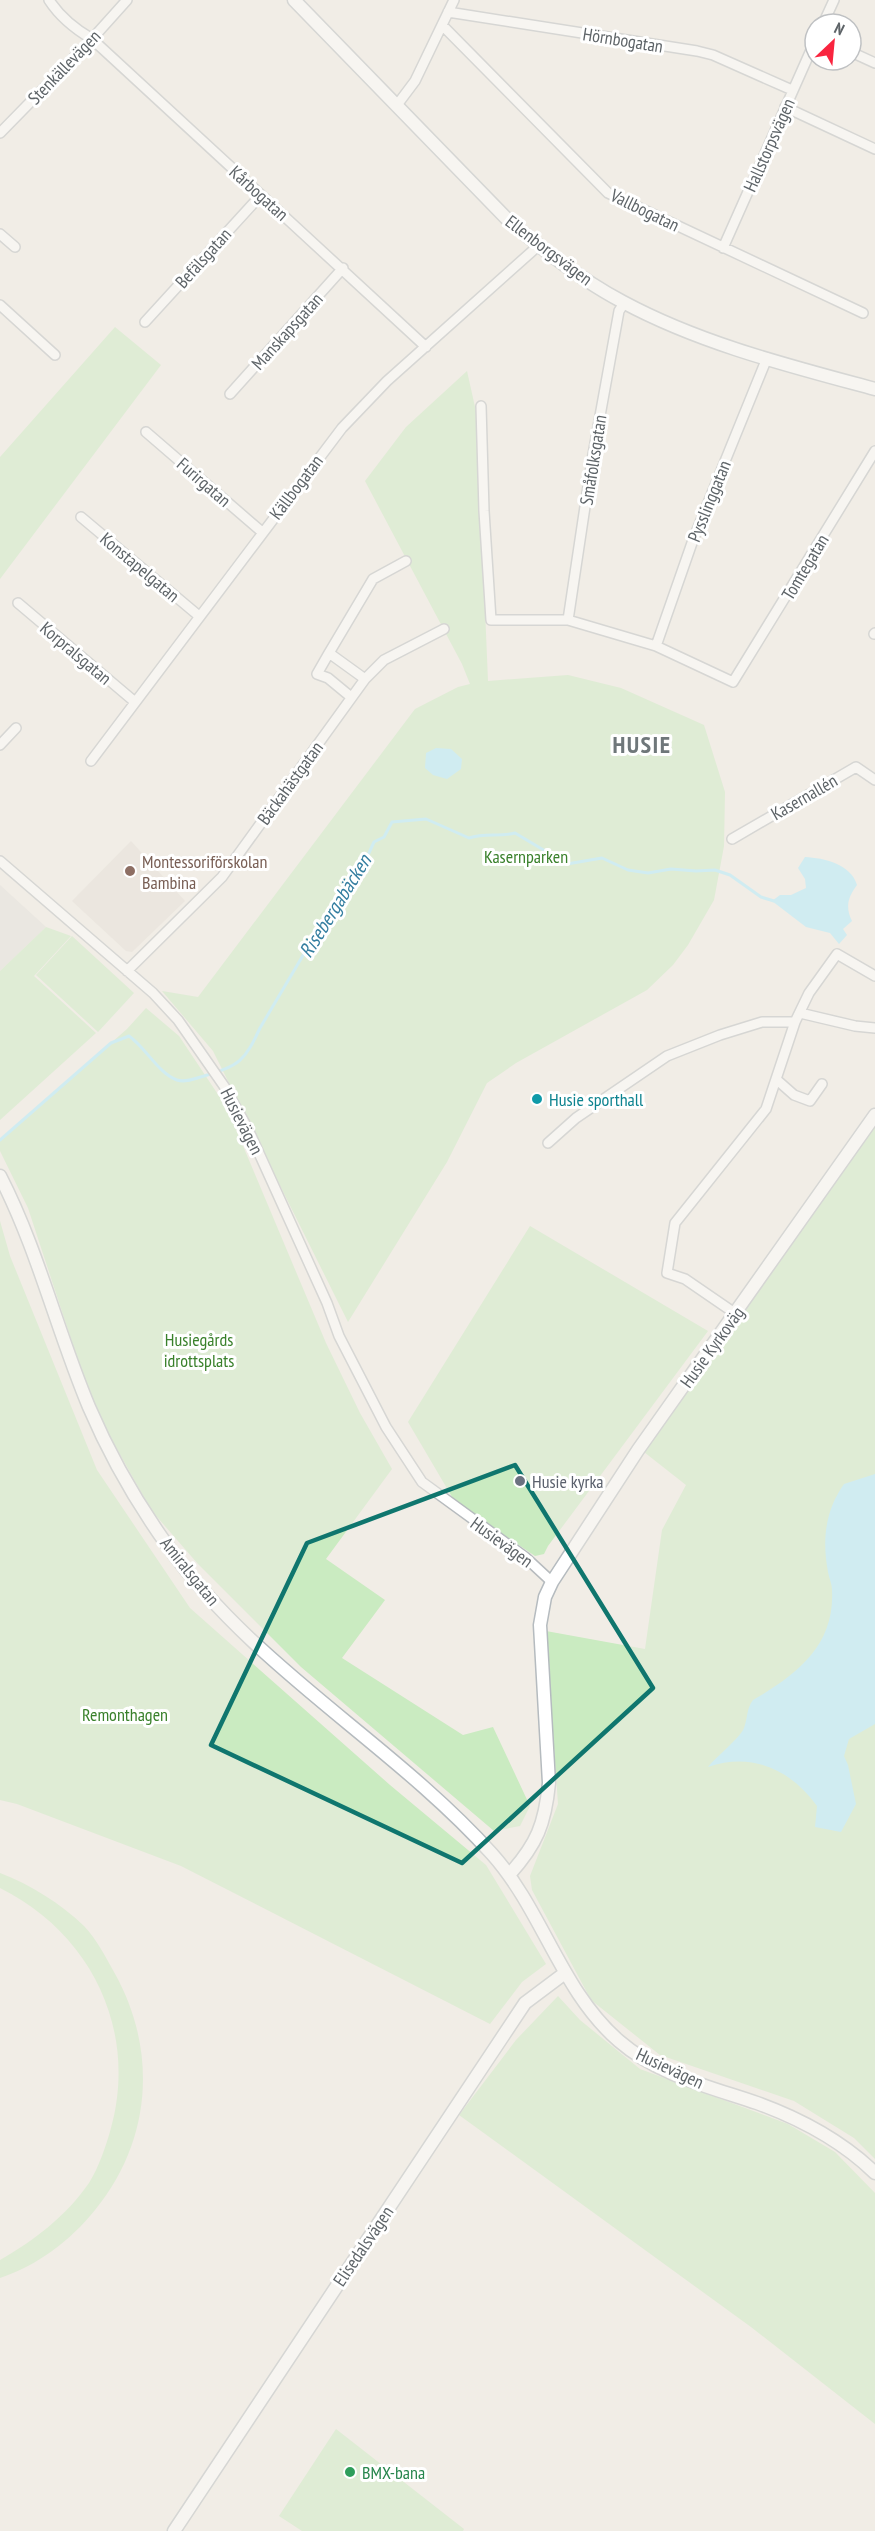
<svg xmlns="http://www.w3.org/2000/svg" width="875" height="2531" viewBox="0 0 875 2531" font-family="'PT Sans Narrow',sans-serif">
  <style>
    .industrial { fill: #e2dfdb }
    .education { fill: #e4ded7 }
    .green { fill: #caebc1 }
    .water { fill: #a9ebff }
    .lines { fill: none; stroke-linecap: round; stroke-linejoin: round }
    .stream { stroke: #a9ebff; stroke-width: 3 }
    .street-casing { stroke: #b7bbbe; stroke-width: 12 }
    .secondary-casing { stroke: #b5bbbf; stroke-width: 15 }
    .street { stroke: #fff; stroke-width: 9 }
    .secondary { stroke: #fff; stroke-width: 12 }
    .marked { fill: none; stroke: #0f766e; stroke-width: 4.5; stroke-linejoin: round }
    .education-dot { fill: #8d6e63; stroke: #fff; stroke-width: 2 }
    .culture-dot { fill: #0f9aa8; stroke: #fff; stroke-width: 2 }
    .worship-dot { fill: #6b7280; stroke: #fff; stroke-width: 2 }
    .leisure-dot { fill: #2e9e5b; stroke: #fff; stroke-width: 2 }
    .labels { text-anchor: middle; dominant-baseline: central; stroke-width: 6; stroke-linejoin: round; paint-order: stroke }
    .street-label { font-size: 18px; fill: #5e6468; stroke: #fff }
    .park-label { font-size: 18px; fill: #39802b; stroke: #fff }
    .education-label { font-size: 18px; fill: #785e54; stroke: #fff; text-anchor: start }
    .culture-label { font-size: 18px; fill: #0d838f; stroke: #fff; text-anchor: start }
    .worship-label { font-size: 18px; fill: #5b616d; stroke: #fff; text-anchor: start }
    .leisure-label { font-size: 18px; fill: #27864d; stroke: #fff; text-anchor: start }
    .water-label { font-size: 20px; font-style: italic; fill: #347ea0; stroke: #fff }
    .district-label { font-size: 24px; font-weight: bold; letter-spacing: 1.5px; fill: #6f777a; stroke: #fff }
  </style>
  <rect width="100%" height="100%" fill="#f1ede6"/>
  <path class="industrial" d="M0 885 46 927 0 971Z"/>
  <path class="education" d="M131 841 185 901 132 952 126 951 72 901Z"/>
  <path class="green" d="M115 327 161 365 0 579V457Z
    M467 371 477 416 488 681 568 675 621 688 704 725 725 792 724 846 714 900 688 945 673 965 647 990 516 1063 487 1083 447 1162 348 1322 213 1051 162 991 198 997 415 709 458 687 470 684 462 664 365 481 406 427Z
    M46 927 71 936 34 976 96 1033 0 1120V971Z
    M72 936 134 993 98 1032 36 975Z
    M146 1008 179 1036 227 1108 326 1343 360 1413 392 1469 326 1559 385 1600 342 1658 463 1735 493 1727 530 1806 520 1826 494 1831 301 1667 198 1564 151 1510 93 1406 28 1208 0 1151V1140L127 1029Z
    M875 1120V2159L854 2138 794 2101 660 2055 591 2000 532 1890 530 1876 558 1804 546 1631 645 1649 662 1530 686 1485 644 1452Z
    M0 1221 10 1256 97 1470 190 1608 390 1785 486 1865 546 1964 522 1982 490 2024 181 1866 17 1804 0 1800Z
    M530 1226 708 1331 548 1546 544 1554 535 1556 455 1502 408 1422Z
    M0 1873C31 1885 60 1903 84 1926 97 1940 105 1956 114 1972 158 2050 152 2140 95 2210 71 2240 37 2266 0 2278V2260C35 2240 66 2216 89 2183 99 2167 106 2146 111 2128 138 2030 91 1933 0 1888Z
    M558 1996 580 2020 640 2069 788 2124 835 2152 875 2193V2424L751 2327 459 2115 516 2040Z
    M336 2429 464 2529 463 2531H302L279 2516Z"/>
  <path class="water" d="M436 748 451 749 462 759 461 769 447 779 433 775 425 768 426 753Z
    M805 857C824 858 851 864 857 885 848 897 845 907 852 921L843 929 847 935 839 944 830 933 806 927 772 901 780 895H791L806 888 805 879 798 868Z
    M875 1474V1724L849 1739 844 1756 848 1765 856 1804 841 1832 815 1827 817 1806C790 1769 752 1752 708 1767 716 1757 740 1738 744 1728 748 1717 746 1710 753 1700 796 1675 835 1646 832 1590 832 1584 829 1578 828 1572 822 1540 825 1511 844 1484Z"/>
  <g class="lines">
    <path class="stream" d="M0 1140 111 1043 129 1036C146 1048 158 1073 177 1080 186 1083 196 1078 204 1076 240 1065 244 1062 260 1028L350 876 368 855 374 842 384 837 392 822 426 819 469 838C485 833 499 837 515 833L567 864 602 858 628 870 648 873 671 869 696 871 715 870 730 875 761 897 774 901"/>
    <defs>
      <path id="street" d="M49 0C60 17 75 29 92 39L426 347
        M448 12 697 51 713 55 792 90
        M823 24 834 0
        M442 25 608 193 863 313
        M851 52 875 63
        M397 105 415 81 454 0
        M785 107 875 149
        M0 133 92 39 127 0
        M0 234 15 247
        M723 248 815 41
        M0 305 55 355
        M145 322 261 195
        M230 394 343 268
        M481 406 484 511 491 620H568L656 646 733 682 875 451
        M146 432 262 532
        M81 517 199 616
        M18 603 135 702
        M568 620 592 460 619 311 624 303
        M874 634 875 633
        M656 646 693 540 767 358
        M329 653 373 579 406 561
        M365 679 384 660 444 629
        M0 745 16 728
        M91 761 342 428 387 381 538 246
        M732 839 856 767 875 780
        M0 861 153 993 178 1020 224 1086 248 1129 327 1303 339 1336 386 1427 422 1482 525 1557 552 1582
        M127 971 222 877 365 679 329 653 317 674 328 678 351 697
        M800 1013 855 1026 875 1028
        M777 1080 794 1095 810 1101 822 1084
        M548 1143 576 1118 667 1056 720 1035 762 1022H795
        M736 1314 685 1279 667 1273 675 1223 766 1109 795 1022 809 993 837 954 875 976"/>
      <path id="secondary" d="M294 0 508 220C544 251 581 280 623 302 701 344 790 366 875 389
        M0 1176C38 1250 57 1331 89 1407 110 1456 137 1503 167 1545 255 1669 392 1743 492 1854 543 1911 561 1991 619 2041 658 2075 710 2087 757 2103 801 2119 841 2140 875 2173
        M509 1875C537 1844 545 1824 549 1783L540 1625 545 1597 552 1582 638 1450 875 1115
        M174 2531 525 2003 565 1973"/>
    </defs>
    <use href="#street" class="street-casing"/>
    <use href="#secondary" class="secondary-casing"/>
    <use href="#street" class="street"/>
    <use href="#secondary" class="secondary"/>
  </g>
  <path d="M0 0H875V2531H0ZM515 1465 653 1688 462 1863 211 1745 307 1543Z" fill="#f1ede6" fill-opacity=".55" fill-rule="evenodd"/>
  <path class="marked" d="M515 1465 653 1688 462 1863 211 1745 307 1543Z"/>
  <circle class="education-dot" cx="130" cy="871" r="6"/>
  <circle class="culture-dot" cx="537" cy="1099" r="6"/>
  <circle class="worship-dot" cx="520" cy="1481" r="6"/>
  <circle class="leisure-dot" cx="350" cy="2472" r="6"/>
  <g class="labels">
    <g class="street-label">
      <text transform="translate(623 40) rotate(9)">Hörnbogatan</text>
      <text transform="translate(64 67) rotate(-46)">Stenkällevägen</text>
      <text transform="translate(769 145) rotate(-66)">Hallstorpsvägen</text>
      <text transform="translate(259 193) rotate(42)">Kårbogatan</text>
      <text transform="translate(645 210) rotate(26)">Vallbogatan</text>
      <text transform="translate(549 250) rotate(37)">Ellenborgsvägen</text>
      <text transform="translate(203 258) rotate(-48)">Befälsgatan</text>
      <text transform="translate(287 331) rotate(-48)">Manskapsgatan</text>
      <text transform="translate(593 460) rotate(-81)">Småfolksgatan</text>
      <text transform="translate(204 482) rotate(41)">Furirgatan</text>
      <text transform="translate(296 487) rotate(-53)">Källbogatan</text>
      <text transform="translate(709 501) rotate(-68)">Pysslinggatan</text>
      <text transform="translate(140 567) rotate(40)">Konstapelgatan</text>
      <text transform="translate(805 567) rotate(-59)">Tomtegatan</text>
      <text transform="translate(76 653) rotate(40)">Korpralsgatan</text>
      <text transform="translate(290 783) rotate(-54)">Bäckahästgatan</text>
      <text transform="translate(804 797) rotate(-30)">Kasernallén</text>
      <text transform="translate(242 1121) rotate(63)">Husievägen</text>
      <text transform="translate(712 1347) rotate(-54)">Husie Kyrkoväg</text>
      <text transform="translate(502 1542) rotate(36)">Husievägen</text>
      <text transform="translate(190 1571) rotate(51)">Amiralsgatan</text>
      <text transform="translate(670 2068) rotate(25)">Husievägen</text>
      <text transform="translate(363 2246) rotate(-56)">Elisedalsvägen</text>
    </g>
    <g class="park-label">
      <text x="526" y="856">Kasernparken</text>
      <text x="199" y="1339">Husiegårds<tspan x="199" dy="21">idrottsplats</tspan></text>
      <text x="125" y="1714">Remonthagen</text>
    </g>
    <g class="education-label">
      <text x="142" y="861">Montessoriförskolan<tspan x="142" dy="21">Bambina</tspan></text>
    </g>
    <g class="culture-label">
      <text x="549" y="1099">Husie sporthall</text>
    </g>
    <g class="worship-label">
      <text x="532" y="1481">Husie kyrka</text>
    </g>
    <g class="leisure-label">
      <text x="362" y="2472">BMX-bana</text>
    </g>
    <g class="water-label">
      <text transform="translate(335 906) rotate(-58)">Risebergabäcken</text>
    </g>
    <g class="district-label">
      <text x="642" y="744">HUSIE</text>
    </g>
  </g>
  <g transform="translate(833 42) rotate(26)"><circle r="28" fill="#ffffff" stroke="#bfc1c3" stroke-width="1.5"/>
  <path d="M0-4.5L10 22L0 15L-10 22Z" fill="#f9253f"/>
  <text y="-9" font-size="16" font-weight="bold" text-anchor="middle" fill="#5e6468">N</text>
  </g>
</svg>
